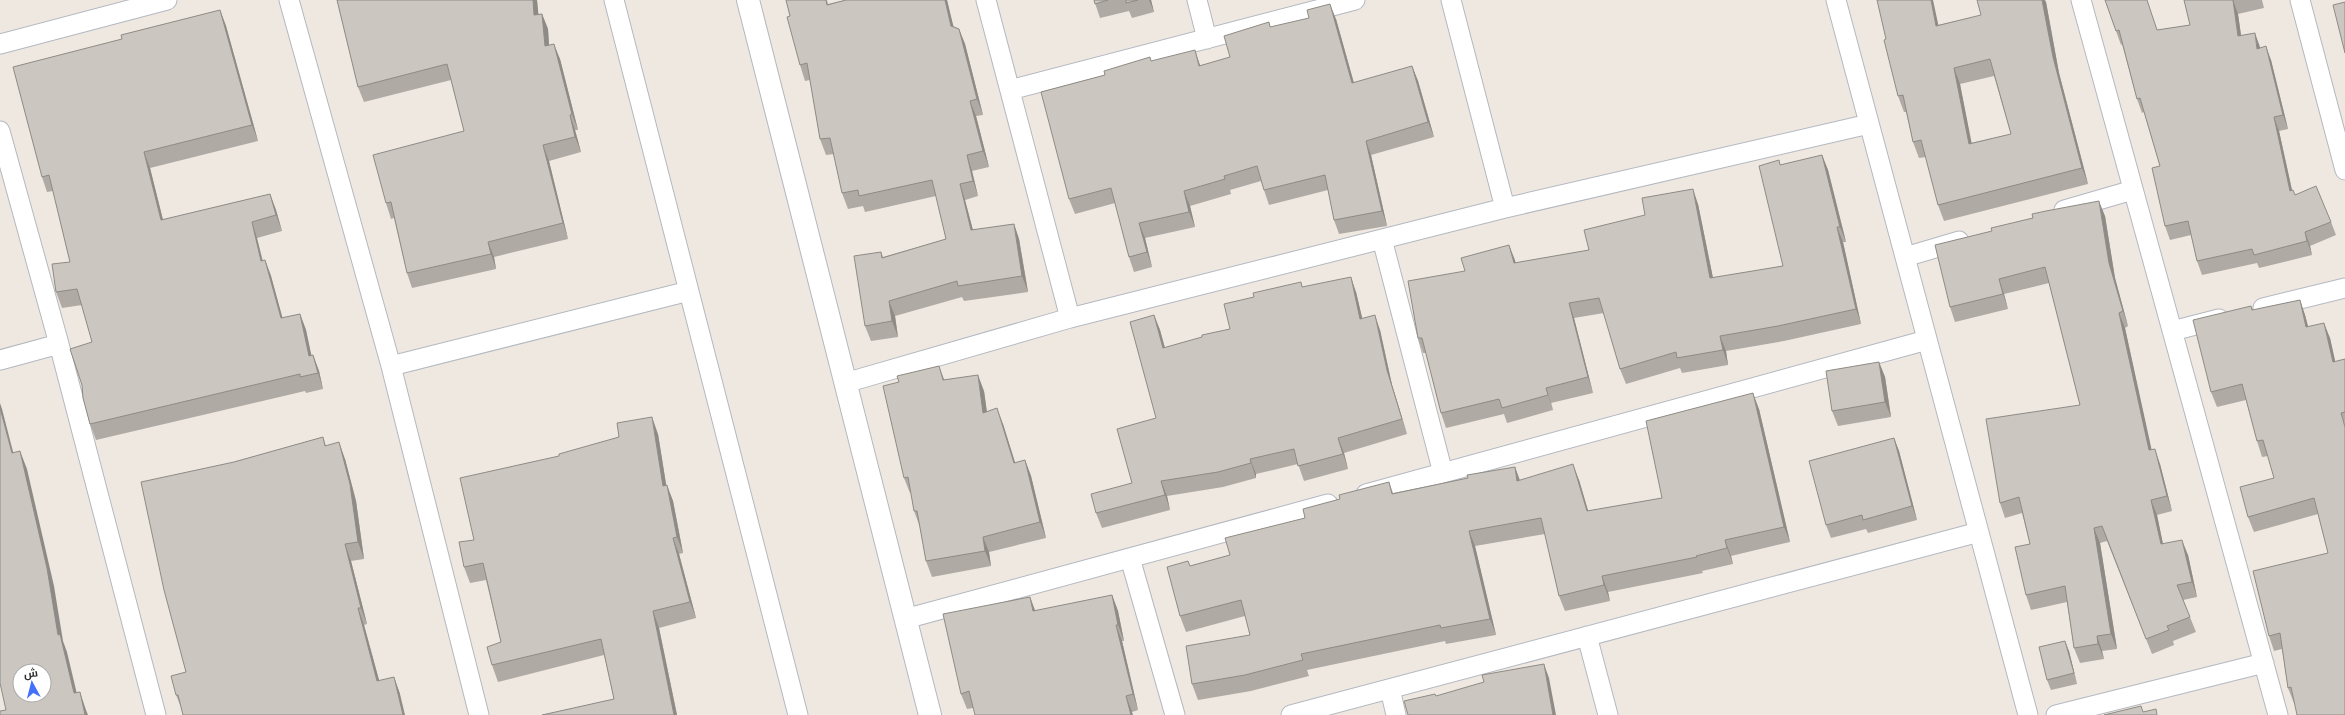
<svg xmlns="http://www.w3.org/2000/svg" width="2345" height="715" viewBox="0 0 2345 715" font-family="'Exo 2',Cairo,sans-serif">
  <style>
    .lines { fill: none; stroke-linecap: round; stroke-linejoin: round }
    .minor-casing { stroke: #b4b8c1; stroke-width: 21 }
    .tertiary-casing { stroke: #b4b8c1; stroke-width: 24 }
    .minor { stroke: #fff; stroke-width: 19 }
    .tertiary { stroke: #fff; stroke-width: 22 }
    .wall { fill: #afaaa4; fill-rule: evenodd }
    .shaded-wall { fill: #8e8b86 }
    .building { fill: #cbc6bf; stroke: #8e8b86; fill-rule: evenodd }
  </style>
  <rect width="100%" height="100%" fill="#efe8e1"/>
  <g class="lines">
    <defs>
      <path id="minor" d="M289 0 391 366 479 715
        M614 0 798 715
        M986 0 1070 318
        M1197 0 1207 39
        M1451 0 1505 208
        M1836 0 2028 715
        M2081 0 2278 715
        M2300 0 2345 170
        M0 44 167 0
        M1010 90 1355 0
        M0 131 59 344 156 715
        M2064 210 2133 190
        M1382 239 1443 473
        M1905 257 1959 241
        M2263 308 2345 288
        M2172 331 2219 319
        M0 360 59 344
        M391 366 689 291
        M845 383 1070 318 1505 208 1869 124
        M1366 494 1927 340
        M1130 558 1175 715
        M905 619 1328 504
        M1587 636 1608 715
        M1390 689 1396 715
        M1291 715 1979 532
        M2056 715 2264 663"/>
      <path id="tertiary" d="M748 0 930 715"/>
    </defs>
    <use href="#minor" class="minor-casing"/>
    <use href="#tertiary" class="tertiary-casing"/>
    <use href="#minor" class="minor"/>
    <use href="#tertiary" class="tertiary"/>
  </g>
  <path class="wall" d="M337 0H537L538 14H542L548 29 549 45 560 59 578 130H575L581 152 549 161 568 239 494 257 496 269 412 288 407 273 394 218 391 219 386 203 464 131 451 80 364 102 358 87Z
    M786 0H827L828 4 846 0H947L953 26 959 29 965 44 983 115 976 116 989 167 972 171 978 196 965 200 973 230 1014 224 1019 239 1028 292 964 301 962 297 895 316 898 337 871 341 865 326 881 252 883 257 946 239 936 196 865 212 863 206 848 209 842 193 834 154 826 155 820 139 810 80 805 81 800 65 790 16Z
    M1094 0H1151L1154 12 1132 18 1129 11 1100 18Z
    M2105 0 2158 30 2190 25 2184 0H2262L2264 8 2238 14 2241 35 2260 48 2271 60 2288 129 2279 131 2292 190 2295 195 2331 222 2336 235 2310 246 2312 255 2259 268 2257 263 2202 275 2197 261 2191 235 2170 240 2165 226 2160 166 2144 112 2142 113 2137 99 2122 44 2121 45Z
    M2046 2 2059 73 2088 184 1944 221 1938 205 1926 157 1919 158 1913 142 1906 112H1904L1898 96 1886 39 1938 25ZM1994 76 2011 134 1971 143 1960 84Z
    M220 10 226 26 258 141 150 168 163 220 270 194 276 210 282 231 257 238 263 261 265 260 271 276 282 318 300 314 306 330 311 356 313 355 319 371 323 389 306 393 305 391 96 440 90 424 92 342 82 305 62 308 56 292 70 262 53 191 47 192 42 177 122 39Z
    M1336 19 1354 83 1412 66 1418 81 1434 137 1371 155 1387 226 1339 234 1334 220 1328 190 1269 205 1261 181 1230 190 1231 194 1190 206 1195 227 1145 238 1152 267 1134 272 1129 257 1115 203 1075 214 1069 199 1105 75 1200 66 1230 57 1271 27Z
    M1822 155 1828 170 1846 242H1843L1861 324 1784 341 1726 351 1728 365 1682 373 1680 368 1626 384 1620 369 1604 313 1574 318 1593 393 1551 403 1553 410 1507 423 1504 414 1446 428 1441 413 1426 353H1423L1418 338 1465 271 1509 245 1515 263 1589 250 1698 204 1713 278 1783 266 1781 165Z
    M2105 216 2115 278 2128 326 2125 328 2151 450 2160 464 2172 511 2157 515 2163 544 2188 555 2197 597 2183 600 2196 632 2173 641 2174 645 2152 654 2107 541 2100 543 2117 649 2102 651 2104 659 2080 663 2074 648 2067 602 2031 610 2026 595 2030 544 2022 513 2005 518 2000 503 2080 405 2049 283 2004 294 2008 309 1955 322 1950 307 1992 231 2033 218Z
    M1303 287 1356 292 1362 318 1380 330 1392 385 1407 434 1344 453 1348 469 1304 481 1298 464 1256 474V478L1223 487 1167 496 1170 510 1102 528 1096 513 1132 483 1156 418 1154 315 1160 330 1165 348 1230 329Z
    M2300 300 2305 315 2308 326 2330 338 2335 362 2345 359V715L2294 703 2288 688 2282 649 2274 651 2269 636 2328 553 2318 514 2254 532 2248 517 2274 478 2268 456 2262 457 2257 441 2246 400 2217 407 2211 392 2251 306 2253 310Z
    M1879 362 1885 377 1891 417 1838 426 1832 411Z
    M944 380 984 391 987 412 1003 424 1015 463 1025 460 1031 476 1046 538 989 552 991 566 932 577 926 561 920 527 914 511 911 493H910L904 478Z
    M1759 409 1790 542 1731 556 1733 564 1702 571 1703 573 1608 592 1610 601 1565 611 1559 596 1545 534 1475 546 1496 635 1446 644 1445 641 1307 670 1309 676 1251 691 1198 700 1192 684 1250 635 1245 616 1186 632 1180 616 1190 566 1230 555 1305 518 1340 499 1389 482 1393 493 1468 478 1515 467 1520 480H1579L1588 511 1662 498Z
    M658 434 666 485 673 501 683 553 679 554 696 618 659 628 677 715H542L614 699 604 655 498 682 492 665 501 642 486 580 470 583 464 567 474 540 559 456 619 437Z
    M323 437 326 446 345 459 356 501 364 559 351 561 367 624 364 625 379 681 394 677 400 694 183 712 176 695 186 672 234 462Z
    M1894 438 1899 451 1917 520 1868 533 1866 529 1831 538 1826 525Z
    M1112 595 1118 611 1124 641H1122L1138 710 1132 712 973 708 967 709 961 694 1030 597 1035 611Z
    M2069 651 2077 684 2051 690 2047 680Z"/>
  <path class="shaded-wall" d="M533 0H537L540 30 534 15Z
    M945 0H947L957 41 951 26Z
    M1149 0H1151L1154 12Z
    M1931 0H1933L1942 42 1936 26Z
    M2042 0H2045L2046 2 2059 73 2088 184 2082 168 2053 57Z
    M2233 0 2238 14 2243 49 2238 36Z
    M1330 4 1336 19 1358 98 1352 83Z
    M220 10 226 26 258 141 252 125Z
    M542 14 548 29 550 62 545 46Z
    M959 29 965 44 983 115 977 99Z
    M2255 33 2260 47 2262 62 2257 49Z
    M554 44 560 59 578 130 572 114Z
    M2266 46 2271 60 2288 129 2283 115Z
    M1195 50 1200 65 1205 81 1199 66Z
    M1412 66 1418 81 1434 137 1428 122Z
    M1954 68 1960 84 1975 160 1969 144Z
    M970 101 976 116 989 167 983 151Z
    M570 115 575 130 581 152 575 137Z
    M2274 117 2279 131 2295 204 2290 191Z
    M1366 141 1371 155 1387 226 1382 211Z
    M543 145 549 161 568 239 563 223Z
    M144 152 150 168 167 236 161 220Z
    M967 155 972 171 978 196 973 181Z
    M1822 155 1828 170 1846 242 1840 227Z
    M960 184 965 200 977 246 971 230Z
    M1693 189 1698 204 1716 293 1710 278Z
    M1184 191 1190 206 1195 227 1189 212Z
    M270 194 276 210 282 231 276 215Z
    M2099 201 2105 216 2115 278 2128 326 2123 311 2109 263Z
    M252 222 257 238 266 277 261 261Z
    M1139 223 1145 238 1152 267 1147 252Z
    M1014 224 1019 239 1028 292 1022 276Z
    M1837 227 1843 242 1861 324 1856 309Z
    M2305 232 2310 246 2312 255 2307 241Z
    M488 242 494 257 496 269 491 254Z
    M1509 245 1515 260 1519 278 1514 263Z
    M265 260 271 276 287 334 281 318Z
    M1351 277 1356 292 1366 334 1360 319Z
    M1999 279 2004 294 2008 309 2003 294Z
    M2300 300 2305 315 2312 342 2306 327Z
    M889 301 895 316 898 337 892 321Z
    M1569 303 1574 318 1593 393 1588 377Z
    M2119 313 2125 328 2155 465 2149 450Z
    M300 314 306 330 315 372 309 356Z
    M1154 315 1160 330 1169 363 1163 348Z
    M1375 315 1380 330 1392 385 1407 434 1402 419 1387 370Z
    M2324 323 2330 338 2339 378 2333 362Z
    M1720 336 1726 351 1728 365 1723 350Z
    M313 355 319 371 323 389 318 373Z
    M1879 362 1885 377 1891 417 1885 402Z
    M939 366 945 382 943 380Z
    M978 375 984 391 989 428 983 413Z
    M1546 388 1551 403 1553 410 1548 395Z
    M1753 393 1759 409 1790 542 1784 527Z
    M0 403 2 409 18 471 12 453 0 408Z
    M997 408 1003 424 1020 478 1014 463Z
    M652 417 658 434 669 502 663 486Z
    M1338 438 1344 453 1348 469 1343 454Z
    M1894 438 1899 451 1917 520 1912 506Z
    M339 442 345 459 356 501 364 559 358 542Z
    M2155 449 2160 464 2172 511 2167 496Z
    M20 451 27 469 54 586 63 641 67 652 81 711 74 693 58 635Z
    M1250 459 1256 474V478L1251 463Z
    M1025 460 1031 476 1046 538 1040 522Z
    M1573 464 1579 480 1593 527 1587 511Z
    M1515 467 1520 482 1517 481Z
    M1161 481 1167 496 1170 510 1165 495Z
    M667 485 673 501 683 553 677 537Z
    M2151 500 2157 515 2166 559 2161 544Z
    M2094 528 2100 543 2117 649 2111 634Z
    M1469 531 1475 546 1496 635 1490 619Z
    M983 537 989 552 991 566 985 551Z
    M673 538 679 554 696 618 690 602Z
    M1725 540 1731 556 1733 564 1727 548Z
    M2182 540 2188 555 2197 597 2192 582Z
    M345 544 351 561 367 624 361 608Z
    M1602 576 1608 592 1610 601 1604 585Z
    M1112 595 1118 611 1124 641 1118 625Z
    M1030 597 1036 613 1033 611Z
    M358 608 364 625 384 698 377 681Z
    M653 611 659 628 677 715H674Z
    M1116 625 1122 641 1138 710 1133 694Z
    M2097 636 2102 651 2104 659 2098 644Z
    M2065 641 2069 651 2077 684 2074 673Z
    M1544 664 1549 678 1556 715H1553Z
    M394 677 400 694 405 715H403Z
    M80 692 86 710 88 715H85Z
    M1126 696 1132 712 1133 715H1131Z"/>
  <path class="building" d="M337 0H533L534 15 542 14 545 46 554 44 572 114 570 115 575 137 543 145 563 223 488 242 491 254 407 273 391 202 386 203 373 155 464 131 447 64 358 87Z
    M786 0H826L827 5 846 0H945L951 26 959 29 977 99 970 101 983 151 967 155 973 181 960 184 971 230 1014 224 1022 276 958 286 957 281 889 301 892 321 865 326 854 256 881 252 882 258 946 239 932 180 859 196 858 190 842 193 830 138 820 139 807 63 800 65 787 17 790 16Z
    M1094 0H1108L1095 4Z
    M1126 0H1138L1126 3Z
    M1877 0H1931L1936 26 1981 15 1977 0H2042L2053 57 2082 168 1938 205 1921 140 1913 142 1903 95 1898 96 1884 40 1886 39ZM1990 59 2011 134 1969 144 1954 68Z
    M2105 0H2147L2157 30 2190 25 2184 0H2233L2238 36 2255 33 2257 49 2266 46 2283 115 2274 117 2290 191 2293 190 2295 195 2316 186 2331 222 2305 232 2307 241 2254 255 2252 249 2197 261 2188 221 2165 226 2152 168 2160 166 2140 98 2137 99 2119 30 2116 31Z
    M2345 2V53L2333 5Z
    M1330 4 1352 83 1412 66 1428 122 1366 141 1382 211 1334 220 1325 175 1264 190 1257 166 1224 176 1225 179 1184 191 1189 212 1139 223 1147 252 1129 257 1111 188 1069 199 1041 92 1105 75 1104 71 1150 57 1151 61 1195 50 1199 66 1230 57 1224 36 1269 22 1270 27 1309 18 1307 10Z
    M220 10 252 125 144 152 161 220 270 194 276 215 252 222 261 261 265 260 281 318 300 314 309 356 313 355 318 373 300 377V374L90 424 83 398 82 385 70 349 92 342 77 289 56 292 52 264 70 262 49 175 42 177 13 67 122 39 121 35Z
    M1822 155 1840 227H1837L1856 309 1778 326 1720 336 1723 350 1677 358 1676 352 1620 369 1599 298 1569 303 1588 377 1546 388 1548 395 1502 408 1499 399 1441 413 1422 338H1418L1408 281 1465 271 1461 258 1509 245 1514 263 1589 250 1584 230 1645 215 1642 198 1693 189 1710 278 1783 266 1759 166 1779 160 1780 165Z
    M2099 201 2109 263 2123 311 2119 313 2149 450 2155 449 2167 496 2151 500 2161 544 2182 540 2192 582 2177 585 2190 617 2167 626 2169 630 2146 639 2102 526 2094 528 2111 634 2097 636 2098 644 2074 648 2065 586 2026 595 2015 547 2030 544 2019 497 2000 503 1986 419 2080 405 2045 267 1999 279 2003 294 1950 307 1935 245 1992 231 1991 228 2033 218 2032 214 2046 211Z
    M1351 277 1360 319 1375 315 1387 370 1402 419 1338 438 1343 454 1298 466 1294 449 1250 459 1251 463 1218 472 1161 481 1165 495 1096 513 1091 494 1132 483 1117 429 1156 418 1130 322 1154 315 1163 348 1202 337V335L1230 329 1224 304 1254 297 1253 293 1301 282 1302 287Z
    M2300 300 2306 327 2324 323 2333 362 2345 359V412L2341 413 2345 427V715H2297L2291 687 2288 688 2280 633 2269 636 2253 571 2328 553 2314 498 2248 517 2240 487 2274 478 2263 440 2257 441 2242 384 2211 392 2193 320 2251 306 2252 310Z
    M1879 362 1885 402 1832 411 1826 371Z
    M939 366 943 380 978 375 983 413 997 408 1014 463 1025 460 1040 522 983 537 985 551 926 561 917 511H914L908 477 904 478 883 386 899 382 897 376Z
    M1753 393 1784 527 1725 540 1727 548 1696 556 1697 557 1602 576 1604 585 1559 596 1541 518 1469 531 1490 619 1441 628 1440 625 1301 654 1303 660 1245 675 1192 684 1186 646 1250 635 1241 600 1180 616 1167 567 1188 561 1190 566 1230 555 1225 538 1305 518 1303 509 1340 499 1339 495 1389 482 1392 494 1468 478 1467 475 1515 467 1517 481 1573 464 1587 511 1662 498 1646 421Z
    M0 408 12 453 20 451 47 568 58 635 60 634 74 693 80 692 85 715H0V711L6 710 0 683ZM20 671H44V695H20Z
    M652 417 663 486 667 485 677 537 673 538 690 602 653 611 674 715H542L614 699 601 639 492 665 487 647 501 642 483 563 464 567 459 542 474 540 460 478 559 456V454L619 437 617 423Z
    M323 437 325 446 339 442 350 484 358 542 345 544 361 608H358L377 681 394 677 403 715H183L178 695H176L171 676 186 672 164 590 141 482 234 462Z
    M1894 438 1912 506 1863 520 1862 515 1826 525 1809 461Z
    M1112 595 1118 625H1116L1133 694 1126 696 1131 715H975L969 691 961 694 943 614 1030 597 1033 611Z
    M2065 641 2074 673 2047 680 2039 647Z
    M1544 664 1553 715H1408L1404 701 1435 694 1436 696 1484 682 1482 675Z
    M2141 706 2143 712 2156 709 2157 715H2104Z"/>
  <g transform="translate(32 683) rotate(353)"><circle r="19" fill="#ffffff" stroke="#ababab"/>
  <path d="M0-3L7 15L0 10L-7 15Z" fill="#4471f9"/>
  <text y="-6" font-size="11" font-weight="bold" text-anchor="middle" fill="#2e2e2e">ش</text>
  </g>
</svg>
